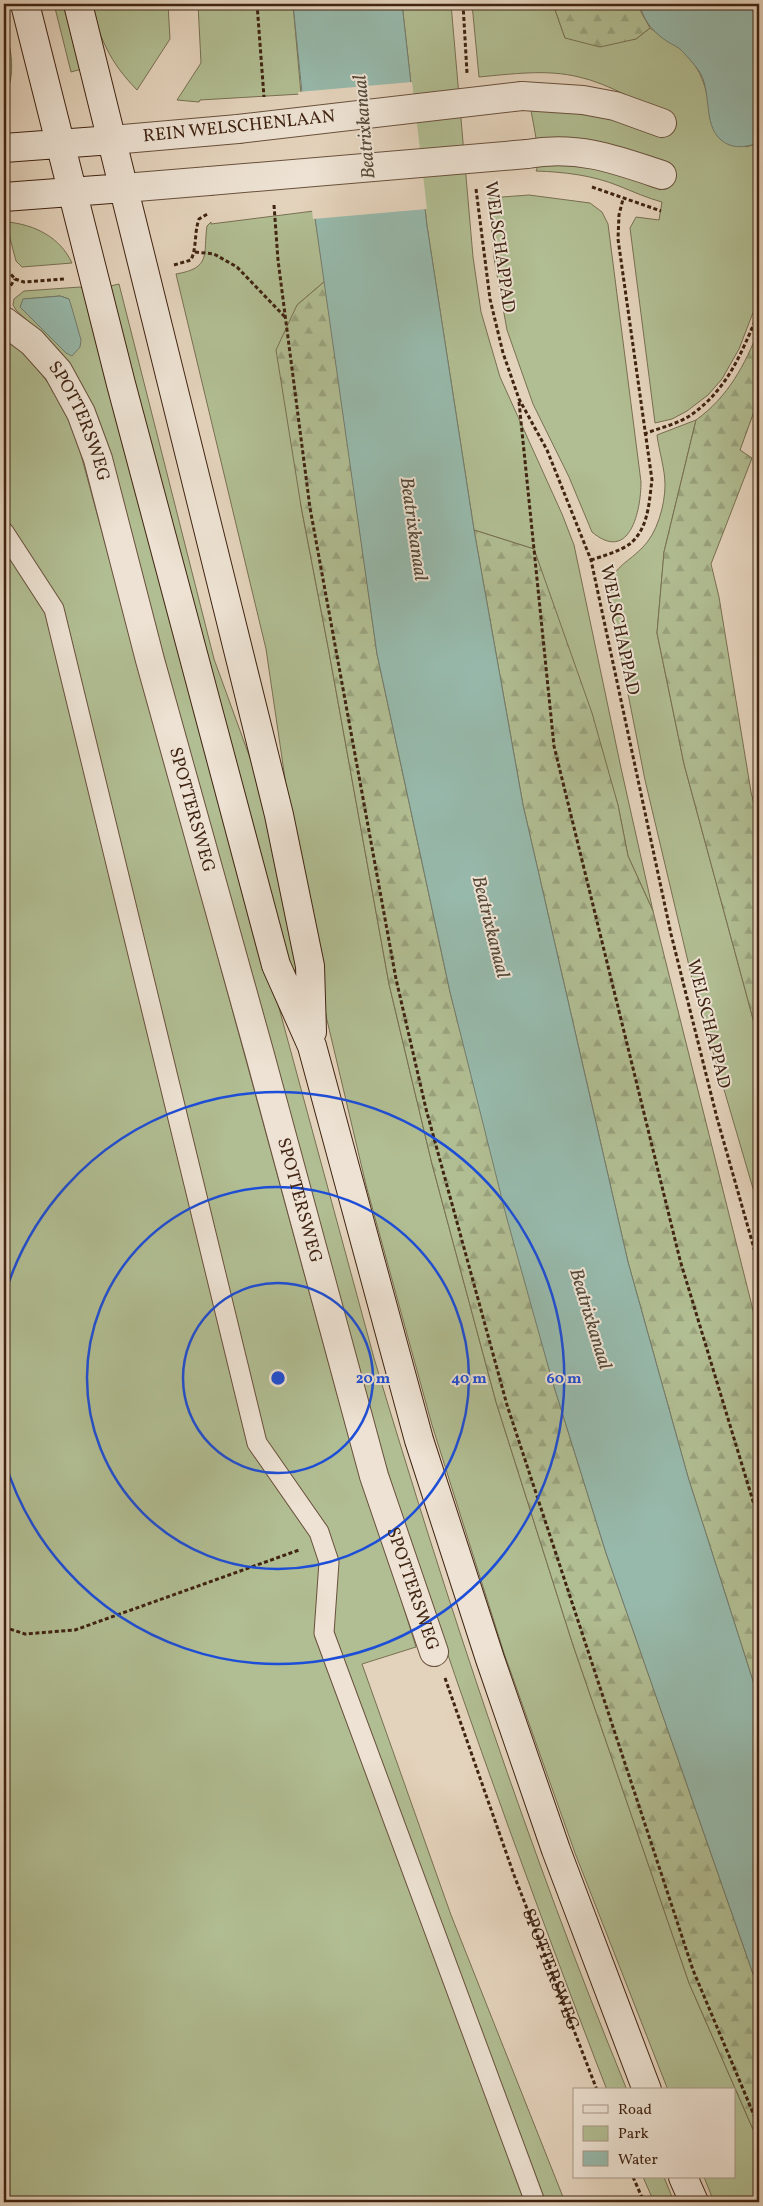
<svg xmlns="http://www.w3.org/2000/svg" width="763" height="2206" viewBox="0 0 763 2206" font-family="Vollkorn,serif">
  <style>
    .green { fill: #b1bd92; stroke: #787052; fill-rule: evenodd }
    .forest { fill: url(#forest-firs); stroke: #787052 }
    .water { fill: #97b9ab; stroke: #747d6e }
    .pier { fill: #e4d3bc }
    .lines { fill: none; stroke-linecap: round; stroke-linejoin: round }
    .lane-casing { stroke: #69503c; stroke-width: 21 }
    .street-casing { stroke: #69503c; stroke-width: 30 }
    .secondary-casing { stroke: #402412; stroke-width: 30 }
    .path { stroke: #402412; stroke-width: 3; stroke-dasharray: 4 2.5; stroke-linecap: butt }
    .lane { stroke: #ede2d3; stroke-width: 19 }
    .street { stroke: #ede2d3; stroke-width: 28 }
    .secondary { stroke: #ede2d3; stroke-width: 28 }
    .street-bridge-casing { stroke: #69503c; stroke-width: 30; stroke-linecap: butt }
    .street-bridge { stroke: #ede2d3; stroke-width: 28 }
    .ring { fill: none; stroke: #1d4ed8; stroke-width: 2.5 }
    .labels { text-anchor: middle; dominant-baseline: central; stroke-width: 4; stroke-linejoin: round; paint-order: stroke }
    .street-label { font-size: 18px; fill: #402412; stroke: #ede2d3 }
    .water-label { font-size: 19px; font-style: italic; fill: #564938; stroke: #ede2d3 }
    .centre { fill: #1d4ed8; stroke: #ede2d3; stroke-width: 2.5 }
    .ring-label { font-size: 15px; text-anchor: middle; font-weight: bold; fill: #1d4ed8; stroke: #ede2d3; stroke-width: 4; stroke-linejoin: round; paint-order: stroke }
  </style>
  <defs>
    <pattern id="forest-firs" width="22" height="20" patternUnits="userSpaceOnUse" patternTransform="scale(1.25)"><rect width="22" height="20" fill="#b1bd92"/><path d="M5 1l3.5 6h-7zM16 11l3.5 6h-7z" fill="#99a27d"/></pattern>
  </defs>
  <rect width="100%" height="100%" fill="#e4d3bc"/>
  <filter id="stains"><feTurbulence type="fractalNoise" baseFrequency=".004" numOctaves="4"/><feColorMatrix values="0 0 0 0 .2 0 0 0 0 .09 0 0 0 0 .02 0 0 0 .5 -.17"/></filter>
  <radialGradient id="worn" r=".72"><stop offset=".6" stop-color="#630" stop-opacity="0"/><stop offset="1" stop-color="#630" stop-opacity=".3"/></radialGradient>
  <path class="green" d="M54 4H68L82 69 71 72Z
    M89 4H168L170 39 137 90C108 60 103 42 89 4Z
    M198 4H293L301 94 200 100 199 102 177 100 201 63Z
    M402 4H451L473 257 481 312 500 377 562 514 574 545 621 768 653 911 628 856 618 805 534 549 474 530 427 226Z
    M472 4H553L565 38 636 39 650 28C660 36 672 42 682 50 703 70 708 92 711 120L746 147 759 143V297L739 349 722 379 708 395 687 411 672 419 655 423 630 228 636 217 659 220 662 202C647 198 634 192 619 186 592 175 564 172 536 171 542 160 533 124 531 110L668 117C640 103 610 84 579 77 547 69 512 74 479 77Z
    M4 22C11 50 17 73 4 99Z
    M529 195 590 203 602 212 608 224 641 482C641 510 630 564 592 532L569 477 533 404 507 330 494 258 489 198Z
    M314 211 325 281 297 305 301 506 329 652 389 984 432 1164 496 1402 572 1642 689 1983 759 2143V2202H714L704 2177H734V2090H668L575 1853 504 1653 432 1425 366 1185 327 1020 288 799 266 649 176 274C212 268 203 254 207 226L211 222V224Z
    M8 222C35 225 60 237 72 263L22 267 16 261 7 227Z
    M119 284 214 659 262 791 299 969 289 971 106 287Z
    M80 287 84 289 374 1358C448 1605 529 1851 627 2090H607L595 2059C517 1855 443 1650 378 1441L99 420C85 391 70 361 48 339 38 329 26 320 16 310L13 305 14 299 24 291ZM60 296 69 299 66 353 20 307 25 299Z
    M4 335 32 362 59 397 75 433 336 1390 416 1647 362 1664 451 1915 565 2202H4Z
    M696 420 664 552 657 633 684 764 759 1041V1209L694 987 645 780 608 592C614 565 624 566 642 548 657 534 665 505 665 485 665 469 659 451 657 435Z
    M643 2177H664L674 2202H654Z"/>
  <path class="forest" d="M553 4H640L641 12 650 28 636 39 600 47 565 38Z
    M325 281 377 654 450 992 552 1380 606 1553 759 1991V2143L689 1983 572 1642 496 1402 432 1164 389 984 329 652 301 506 276 350 297 305Z
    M759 329V398L740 450 752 458 711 564 719 597 751 792 759 824V1041L684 764 657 633 664 552 696 420C728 397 745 365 759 329Z
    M474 530 534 549 592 713 618 805 628 856 653 911 759 1334V1700L688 1477 628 1262 523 805Z"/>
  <path class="water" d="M293 4H402L427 226 474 530 523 805 628 1262 688 1477 759 1700V1991L606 1553 552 1380 507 1219 450 992 377 654 314 211Z
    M640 4H759V143C745 147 732 150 720 139 703 124 712 90 699 71 694 64 687 56 681 50 678 47 673 45 668 42 654 33 643 21 640 4Z
    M60 296 69 299 71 305 81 340 80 347 72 356 66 353 20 307 23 299Z"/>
  <path class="pier" d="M412 82 427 209 313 219 298 92Z"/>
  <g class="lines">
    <defs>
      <path id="lane" d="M4 532 54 609 257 1443 319 1532 329 1562 324 1633 535 2202"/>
      <g id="street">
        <path d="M522 96 583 100 615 106 662 123"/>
        <path d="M112 140 238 129"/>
        <path d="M527 154C577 145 615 159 662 175"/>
        <path d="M124 188 209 181"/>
        <path id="s2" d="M4 321 32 342 58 371 81 413 98 459 150 660 260 1055 374 1476 434 1652"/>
      </g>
      <path id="secondary" d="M25 4 121 384 276 965 312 1046 419 1440 490 1659 556 1850 647 2090
        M78 4 279 815 310 966 312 1032
        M4 148 112 140
        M4 197 124 188
        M683 2177 694 2202"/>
    </defs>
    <use href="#lane" class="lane-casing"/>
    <use href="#street" class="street-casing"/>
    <use href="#secondary" class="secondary-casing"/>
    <g class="path">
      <path d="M257 4 264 97"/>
      <path d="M463 4 467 73"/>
      <path d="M592 187 661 211"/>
      <path d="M476 189 490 299 503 353 519 399 547 450 591 560 671 934 717 1118 759 1266"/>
      <path d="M274 205 278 260 310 508 396 979 426 1109 507 1405 693 1970 759 2127"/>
      <path d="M195 252 214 254 237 267 285 317"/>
      <path d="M4 257 7 270 15 279"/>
      <path d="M174 265 191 260C197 247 194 233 199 219L209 213"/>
      <path d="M15 279 24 282 64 279"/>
      <path d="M7 291 15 279"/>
      <path d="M519 402 554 746 680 1260 759 1521"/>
      <path d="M644 434C659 428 678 424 691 415 729 388 741 353 759 312"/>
      <path d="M591 560C603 556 621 551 631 543 649 527 649 501 652 480L618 239 619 215 623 199"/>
      <path d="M4 1627 25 1634 75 1630 299 1550"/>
      <path id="s1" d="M445 1678 514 1875 597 2090"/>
      <path d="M633 2177 644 2202"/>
    </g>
    <use href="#lane" class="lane"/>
    <use href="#street" class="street"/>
    <use href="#secondary" class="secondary"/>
    <defs>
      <path id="street-bridge" d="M238 129 522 96
        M209 181 527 154"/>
    </defs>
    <use href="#street-bridge" class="street-bridge-casing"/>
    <use href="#street-bridge" class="street-bridge"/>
  </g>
  <g class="ring">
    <circle cx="278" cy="1378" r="95"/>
    <circle cx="278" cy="1378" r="191"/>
    <path d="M4 1297A286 286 0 1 1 4 1459"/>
  </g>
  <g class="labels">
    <g class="street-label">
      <text transform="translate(239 127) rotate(-6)">REIN WELSCHENLAAN</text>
      <text transform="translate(499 247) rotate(82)">WELSCHAPPAD</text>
      <text stroke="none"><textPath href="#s2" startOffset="129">SPOTTERSWEG</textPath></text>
      <text transform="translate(619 630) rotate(78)">WELSCHAPPAD</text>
      <text stroke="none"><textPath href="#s2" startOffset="534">SPOTTERSWEG</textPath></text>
      <text transform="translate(708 1024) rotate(76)">WELSCHAPPAD</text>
      <text stroke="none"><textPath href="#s2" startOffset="939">SPOTTERSWEG</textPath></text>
      <text stroke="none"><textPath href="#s2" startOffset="1344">SPOTTERSWEG</textPath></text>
      <text stroke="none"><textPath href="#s1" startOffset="310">SPOTTERSWEG</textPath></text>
    </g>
    <g class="water-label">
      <text transform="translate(365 127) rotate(-95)">Beatrixkanaal</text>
      <text transform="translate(413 529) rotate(82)">Beatrixkanaal</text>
      <text transform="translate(490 927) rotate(76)">Beatrixkanaal</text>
      <text transform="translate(590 1319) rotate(73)">Beatrixkanaal</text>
    </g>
  </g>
  <circle cx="278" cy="1378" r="8" class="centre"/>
  <g class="ring-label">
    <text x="373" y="1383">20 m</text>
    <text x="469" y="1383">40 m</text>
    <text x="564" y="1383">60 m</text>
  </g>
  <rect width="763" height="2206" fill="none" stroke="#e4d3bc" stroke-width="20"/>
  <rect x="5" y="5" width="753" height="2196" fill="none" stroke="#402412" stroke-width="2.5"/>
  <rect x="10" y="10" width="743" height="2186" fill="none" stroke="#402412"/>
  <rect x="573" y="2088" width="162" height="90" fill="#ede2d3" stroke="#a89686"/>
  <rect x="583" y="2105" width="25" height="8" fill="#ede2d3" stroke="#a89686"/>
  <text x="618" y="2114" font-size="15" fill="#402412">Road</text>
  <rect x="583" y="2126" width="25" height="15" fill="#b1bd92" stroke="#a89686"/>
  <text x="618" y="2138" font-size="15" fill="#402412">Park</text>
  <rect x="583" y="2151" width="25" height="15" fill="#97b9ab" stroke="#a89686"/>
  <text x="618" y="2164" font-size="15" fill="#402412">Water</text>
  <rect width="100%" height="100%" filter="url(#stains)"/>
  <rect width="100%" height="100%" fill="url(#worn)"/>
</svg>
